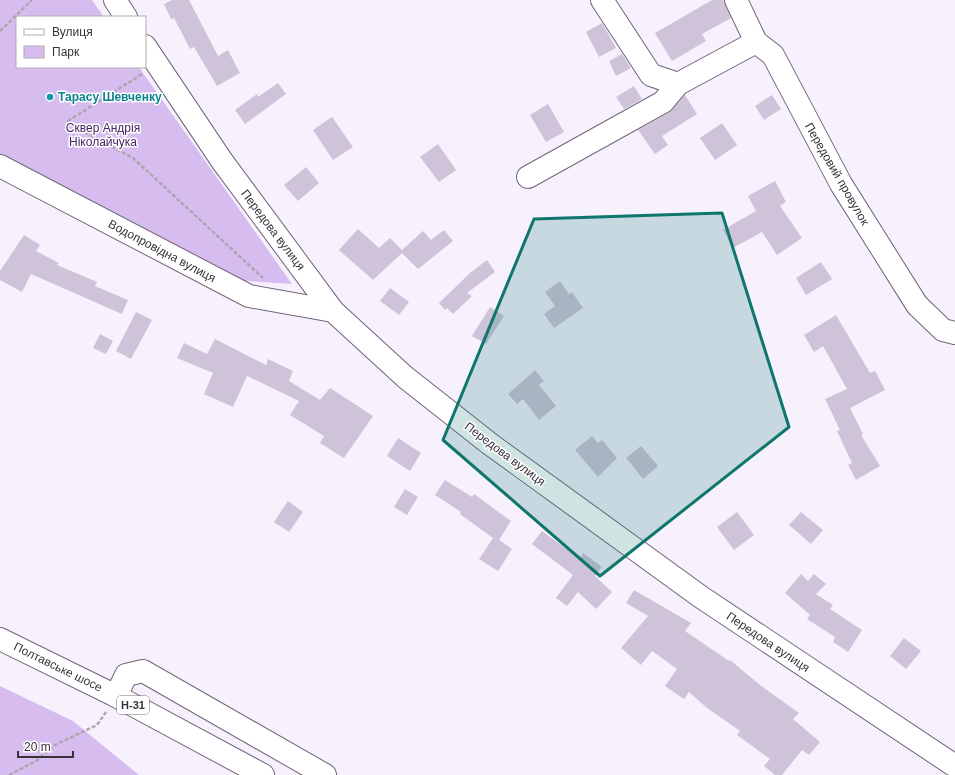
<svg xmlns="http://www.w3.org/2000/svg" width="955" height="775" viewBox="0 0 955 775" font-family="Helvetica,sans-serif">
  <style>
    .green { fill: #d7bdef }
    .building { fill: #cec3d8 }
    .lines { fill: none; stroke-linecap: round; stroke-linejoin: round }
    .minor-casing { stroke: #6f6578; stroke-width: 24 }
    .major-casing { stroke: #6f6578; stroke-width: 24 }
    .path { stroke: #aba6b1; stroke-width: 2.5; stroke-dasharray: 4 2; stroke-linecap: butt }
    .minor { stroke: #fff; stroke-width: 22 }
    .major { stroke: #fff; stroke-width: 22 }
    .marked { fill: #0f766e; fill-opacity: 0.2; stroke: #0f766e; stroke-width: 3; stroke-linejoin: round }
    .culture-dot { fill: #0f9aa8; stroke: #fff; stroke-width: 1.5 }
    .labels { text-anchor: middle; dominant-baseline: central; stroke-width: 3; stroke-linejoin: round; paint-order: stroke }
    .shield { fill: #fff; stroke: #727075; stroke-width: 1 }
    .shield-label { font-size: 11px; font-weight: bold; fill: #36323a }
    .culture-label { font-size: 12px; font-weight: bold; fill: #0d838f; stroke: #fff; text-anchor: start }
    .park-label { font-size: 12px; fill: #482462; stroke: #fff }
    .street-label { font-size: 12px; fill: #36323a; stroke: #fff }
  </style>
  <rect width="100%" height="100%" fill="#f7f1fe"/>
  <path class="green" d="M0 0H92L104 17H17V67H139L292 284 234 280 0 157Z
    M0 686 73 721 139 775H0Z"/>
  <path class="building" d="M172 0H189L218 56 228 50 240 73 217 86 194 47 190 49 174 18 171 19 164 4Z
    M712 0H723L731 18 702 34 706 41 672 61 655 33Z
    M602 23 616 48 599 57 586 32Z
    M622 54 631 68 616 76 609 61Z
    M278 83 286 94 245 124 235 110 257 94 258 97Z
    M634 86 642 99 624 109 616 97Z
    M685 95 697 114 662 136 668 145 655 154 638 130 669 113Z
    M772 95 781 109 764 120 755 106Z
    M548 104 564 132 546 142 530 115Z
    M332 117 353 147 333 160 313 130Z
    M722 123 737 145 715 160 700 138Z
    M438 144 456 170 439 182 420 157Z
    M306 167 319 183 298 201 284 185Z
    M775 181 786 202 780 206 802 238 777 255 762 232 733 248 723 230 756 211 748 196Z
    M358 229 379 248 390 238 402 250 423 231 431 240 444 230 453 241 418 269 402 253 373 280 339 250Z
    M24 235 40 245 36 251 59 263 57 265 97 282 95 286 128 300 122 314 31 274 22 292 0 280V271Z
    M487 260 495 272 467 293 472 296 453 314 447 308 445 310 439 303 470 273Z
    M821 262 832 279 806 295 796 278Z
    M560 281 569 294 572 292 583 308 554 328 544 314 555 306 545 292Z
    M390 288 409 302 399 315 380 301Z
    M490 307 504 316 486 344 472 336Z
    M136 312 152 320 131 359 116 351Z
    M836 315 870 373 875 371 885 390 850 408 863 434 861 435 880 466 856 480 848 465 852 463 837 431 840 430 825 399 847 389 823 346 814 352 804 335Z
    M100 334 113 341 106 354 93 348Z
    M215 339 266 365 268 359 293 371 289 381 320 400 330 388 373 416 344 458 320 443 324 436 290 415 299 401 247 376 233 407 204 394 213 373 177 358 184 343 207 354Z
    M535 370 544 381 539 385 556 406 539 420 523 399 517 404 508 394Z
    M592 436 598 443 602 440 617 458 598 477 575 450Z
    M398 438 421 453 410 471 387 456Z
    M641 446 658 466 643 479 626 458Z
    M445 480 472 497 474 494 511 521 499 540 512 549 498 571 479 559 493 538 460 514 461 512 435 495Z
    M405 489 418 497 407 515 394 507Z
    M288 501 303 512 289 532 274 522Z
    M737 512 754 535 734 550 717 527Z
    M801 512 823 530 811 544 789 525Z
    M542 531 580 559 583 553 602 567 595 576 612 592 596 609 578 592 567 606 556 598 573 575 532 544Z
    M801 574 808 581 814 574 826 584 816 594 833 605 830 609 862 630 848 652 833 642 835 637 807 619 810 615 785 593Z
    M634 590 691 623 685 631 729 661 730 660 760 685 799 713 793 719 820 742 809 755 802 750 782 775H775L764 766 770 759 737 735 740 731 707 708 689 692 684 699 665 686 677 669 652 651 641 665 621 648 648 616 626 603Z
    M904 638 921 651 906 669 890 656Z"/>
  <g class="lines">
    <defs>
      <path id="minor" d="M115 0 126 17
        M602 0 651 75 678 84 756 42
        M736 0 756 42 773 55 841 184 917 305 943 330 955 333
        M145 46 222 161 333 311 405 377 490 444 701 597 955 766
        M0 166 249 296 333 311
        M528 177 663 102 678 84
        M116 696 126 675 143 671 325 775"/>
      <path id="major" d="M0 639 116 696 263 775"/>
    </defs>
    <use href="#minor" class="minor-casing"/>
    <use href="#major" class="major-casing"/>
    <path class="path" d="M0 31 32 0
      M142 74 68 121 95 138 133 158 263 278
      M9 775 36 761 55 745 97 725 106 712"/>
    <use href="#minor" class="minor"/>
    <use href="#major" class="major"/>
  </g>
  <path class="marked" d="M722 213 789 427 600 576 443 440 534 219Z"/>
  <circle class="culture-dot" cx="50" cy="97" r="4"/>
  <g class="labels">
    <rect class="shield" x="117" y="696" width="32" height="18" rx="3"/>
    <g class="shield-label">
      <text x="133" y="705">Н-31</text>
    </g>
    <g class="culture-label">
      <text x="58" y="97">Тарасу Шевченку</text>
    </g>
    <g class="park-label">
      <text x="103" y="128">Сквер Андрія<tspan x="103" dy="14">Ніколайчука</tspan></text>
    </g>
    <g class="street-label">
      <text transform="translate(837 174) rotate(60)">Передовий провулок</text>
      <text transform="translate(273 230) rotate(53)">Передова вулиця</text>
      <text transform="translate(162 251) rotate(28)">Водопровідна вулиця</text>
      <text transform="translate(505 454) rotate(37)">Передова вулиця</text>
      <text transform="translate(768 642) rotate(34)">Передова вулиця</text>
      <text transform="translate(58 667) rotate(26)">Полтавське шосе</text>
    </g>
  </g>
  <rect x="16" y="16" width="130" height="52" fill="#ffffff" stroke="#afadb0"/>
  <rect x="24" y="29" width="20" height="6" fill="#ffffff" stroke="#afadb0"/>
  <text x="52" y="36" font-size="12" fill="#36323a">Вулиця</text>
  <rect x="24" y="46" width="20" height="12" fill="#d7bdef" stroke="#afadb0"/>
  <text x="52" y="56" font-size="12" fill="#36323a">Парк</text>
  <path d="M18 751v6h55v-6" fill="none" stroke="#36323a" stroke-width="2"/>
  <text x="24" y="751" font-size="12" fill="#36323a" stroke="#ffffff" stroke-width="3" paint-order="stroke">20 m</text>
</svg>
